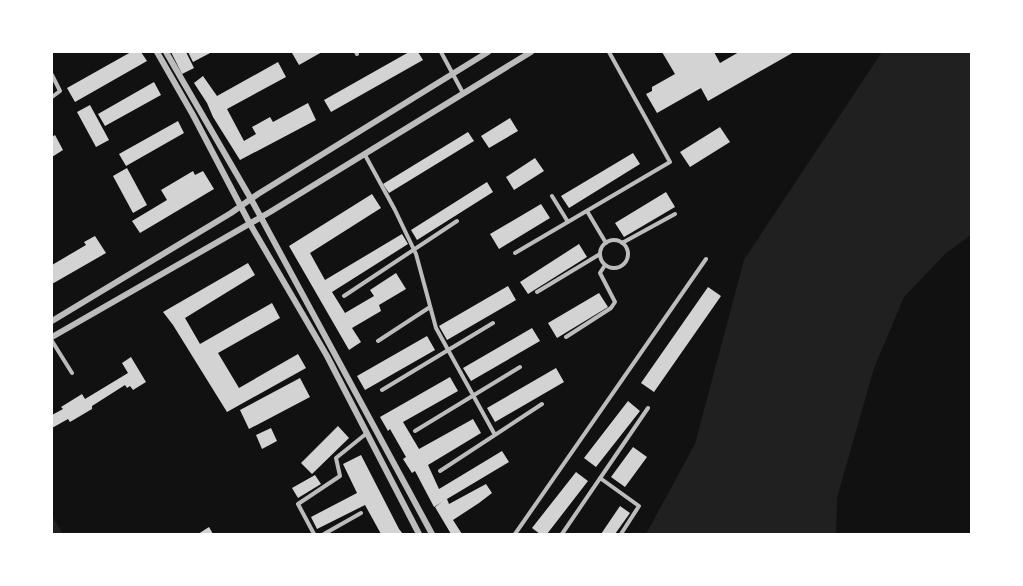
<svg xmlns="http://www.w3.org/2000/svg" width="1023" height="586" viewBox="0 0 1023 586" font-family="Mulish,sans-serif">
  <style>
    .green { fill: #202020 }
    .building { fill: #d3d3d3 }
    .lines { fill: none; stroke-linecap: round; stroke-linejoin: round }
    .minor { stroke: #bcbcbc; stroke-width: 4 }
    .tertiary { stroke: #bcbcbc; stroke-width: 6 }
  </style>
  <rect width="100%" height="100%" fill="#111"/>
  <path class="green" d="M882 52H971V235L946 253 904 297 874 368 837 498 836 534H646L695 444 744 260Z
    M52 516 63 534H52Z"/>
  <path class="building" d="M131 52H141L147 61 75 102 67 88Z
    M171 52H186L194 68 182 74Z
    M188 52H212L193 62Z
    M295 52H322L299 65 292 53Z
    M409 52H418L423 60 331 112 324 100Z
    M662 52H714L720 63 739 52H794L708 101 701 88 657 113 646 94 652 91V87L675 74Z
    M278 62 286 77 227 109 244 141 256 134 252 127 270 117 273 122 308 103 316 120 240 160 213 117 207 103 194 83 203 76 217 96Z
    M154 82 161 95 105 126 98 114Z
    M90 105 109 140 96 147 77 112Z
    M510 118 518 131 489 148 481 136Z
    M178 121 184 133 126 166 119 154Z
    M720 127 730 142 690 167 680 152Z
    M468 132 474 141 389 193 383 184Z
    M55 135 63 150 52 157V137Z
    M633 153 640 164 569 208 561 196Z
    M535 158 544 171 514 190 506 177Z
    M127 168 147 205 133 213 113 176Z
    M193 171 195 175 203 171 214 189 140 233 132 221 167 200 161 190Z
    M487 182 493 192 417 240 411 230Z
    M666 192 675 207 624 237 615 223Z
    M372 194 381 208 310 253 325 280 402 234 408 244 332 292 345 313 374 296 370 290 396 273 406 289 379 305 381 311 352 328 361 342 349 350 289 246Z
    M541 204 550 218 499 249 490 234Z
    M95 236 106 253 52 284V265L86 245 84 242Z
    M579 244 587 257 528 294 520 282Z
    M248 263 255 275 185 318 200 344 272 303 280 318 218 353 239 388 298 354 306 368 227 412 173 325 163 312Z
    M508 286 516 300 447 340 439 326Z
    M708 287 721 296 654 392 641 383Z
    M599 293 608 307 557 338 548 323Z
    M532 328 540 341 471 381 463 368Z
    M427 336 435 350 365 390 357 376Z
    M131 357 146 382 133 390 130 386 127 388 125 385 92 406V409L70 422 68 419 52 428V415L63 409 61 407 82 394 85 399 128 373 122 363Z
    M556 368 564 382 495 422 487 408Z
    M450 377 458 391 403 422 419 449 473 419 481 433 428 465 439 489 502 451 509 462 447 499 449 504 486 484 492 493 479 503 453 520 462 534H451L435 507 442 502 434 507 415 471 412 473 403 459 406 457 390 429 388 431 380 417Z
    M300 378 310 397 249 429 240 410Z
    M628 401 640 411 596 467 584 458Z
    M338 426 349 438 312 474 301 463Z
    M271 428 277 441 262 449 256 435Z
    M633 447 647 457 625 487 611 477Z
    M361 455 399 529 403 534H381L365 505 317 529 311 517 357 493 343 464Z
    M576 472 588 481 547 534H540L532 528Z
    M315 475 321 484 298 498 292 488Z
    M620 506 630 513 615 534H601Z
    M209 527 213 534H198Z"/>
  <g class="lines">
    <path class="minor" d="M356 52 357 54
      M441 52 463 93
      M52 75 60 91 52 97
      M365 155 395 210 416 254 436 328 495 435
      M552 196 568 222
      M587 211 606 243
      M600 254a14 14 0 1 1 28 0a14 14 0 1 1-28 0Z
      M622 243 675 214
      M515 253 670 162 609 52
      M537 292 600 254
      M344 296 457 221
      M566 337 611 308 615 302 600 273 605 265
      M52 341 72 373
      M378 341 430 307
      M382 390 493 323
      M415 431 520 367
      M440 471 542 404
      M600 478 639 506 621 534
      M314 534 298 504 340 476 336 458 367 433
      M324 534 361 513
      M515 534 706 259
      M562 534 648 408"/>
    <path class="tertiary" d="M157 52 193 115 250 224 327 356 419 534
      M166 52 251 199 432 534
      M52 321 231 213 258 194 488 52
      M52 337 270 212 531 52"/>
  </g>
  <rect width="1023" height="586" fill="none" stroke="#ffffff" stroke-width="106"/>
</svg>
